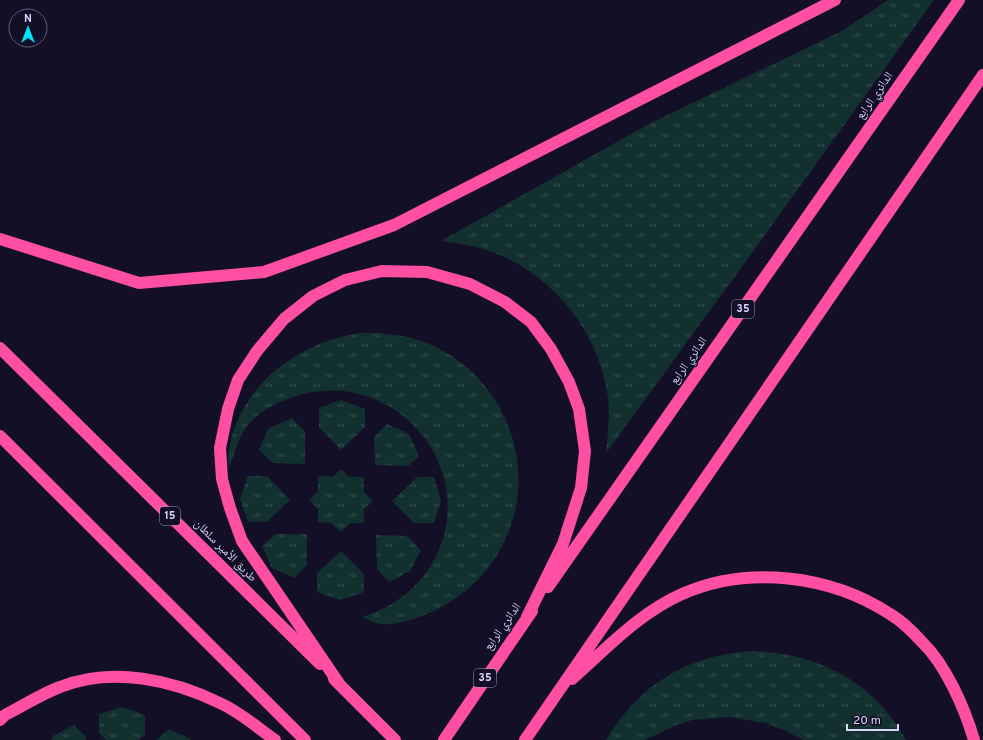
<svg xmlns="http://www.w3.org/2000/svg" width="983" height="740" viewBox="0 0 983 740" font-family="Overpass,'Noto Naskh Arabic',sans-serif">
  <style>
    .grass { fill: url(#grass-tufts) }
    .lines { fill: none; stroke-linecap: round; stroke-linejoin: round }
    .highway { stroke: #ff4fa3; stroke-width: 12 }
    .labels { text-anchor: middle; dominant-baseline: central; stroke-width: 3; stroke-linejoin: round; paint-order: stroke }
    .shield { fill: #130f26; stroke: #9e99be; stroke-width: 1 }
    .shield-label { font-size: 11px; font-weight: bold; fill: #d9d4ff }
    .street-label { font-size: 12px; fill: #d9d4ff; stroke: #130f26 }
  </style>
  <defs>
    <pattern id="grass-tufts" width="24" height="20" patternUnits="userSpaceOnUse"><rect width="24" height="20" fill="#12302f"/><path d="M3 7l-1-3M5 7V3M7 7l1-3M15 17l-1-3M17 17v-4M19 17l1-3" fill="none" stroke="#344d4e"/></pattern>
  </defs>
  <rect width="100%" height="100%" fill="#130f26"/>
  <path class="grass" d="M888 0H934L752 253 606 453C608 434 610 416 608 398 600 334 555 277 495 253 477 246 459 243 441 241L647 125 842 31Z
    M361 333C381 333 402 334 421 341 507 371 546 476 497 555 481 581 457 601 429 613 415 619 395 626 379 624 374 623 367 619 362 617 394 607 421 587 436 556 482 461 385 360 288 399 274 404 257 413 248 425 238 438 235 454 228 469 227 395 293 342 361 333Z
    M341 400 365 409V427L341 450 319 427V408Z
    M292 418 305 432V464L273 463 259 450 268 429Z
    M387 424 409 434 419 456 408 466 375 465 374 437Z
    M341 469 349 477H364V492L373 501 364 509V523H350L341 532 331 523 318 522V509L309 500 318 491V476L333 477Z
    M248 476H267L290 500 267 522H248L240 499Z
    M417 477H434L441 501 434 523H414L392 501Z
    M275 534H307V565L294 578 272 568 262 546Z
    M376 535 407 536 421 550 410 571 389 582 377 569Z
    M341 551 364 574V592L340 600 317 592V573Z
    M751 651C817 653 874 681 906 740H803L784 730 766 723 729 717 692 720 674 726 645 740H606C640 684 686 656 751 651Z
    M122 707 145 715V734L139 740H106L99 733V714Z
    M74 725 86 737V740H51L53 736Z
    M169 729 190 739 191 740H157Z"/>
  <g class="lines">
    <path class="highway" d="M0 239 139 283 264 272 394 225 835 0
      M0 348 320 664
      M0 436 305 740
      M548 587 959 0
      M334 679 395 740
      M572 679C606 649 639 613 682 594 748 565 830 575 890 614 902 621 913 632 922 642 946 665 965 709 974 740
      M340 685 242 541 230 508 222 479 220 448 228 409 238 380 257 351 284 319 313 296 345 280 382 271 427 272 470 284 505 302 531 322 551 349 569 382 579 409 585 451 581 488 563 544 527 617
      M0 720 5 715C23 706 41 694 60 687 112 666 174 680 222 704 241 713 258 728 275 740
      M444 740 532 611
      M525 740 983 75"/>
  </g>
  <g class="labels">
    <g class="shield">
      <rect x="732" y="300" width="22" height="18" rx="3"/>
      <rect x="160" y="507" width="20" height="18" rx="3"/>
      <rect x="474" y="669" width="22" height="18" rx="3"/>
    </g>
    <g class="shield-label">
      <text x="743" y="309">35</text>
      <text x="170" y="516">15</text>
      <text x="485" y="678">35</text>
    </g>
    <g class="street-label">
      <text transform="translate(875 96) rotate(-55)">الدائري الرابع</text>
      <text transform="translate(689 361) rotate(-55)">الدائري الرابع</text>
      <text transform="translate(225 551) rotate(45)">طريق الأمير سلطان</text>
      <text transform="translate(503 627) rotate(-55)">الدائري الرابع</text>
    </g>
  </g>
  <g transform="translate(28 28)"><circle r="19" fill="#130f26" stroke="#625e7d"/>
  <path d="M0-3L7 15L0 10L-7 15Z" fill="#00e5ff"/>
  <text y="-6" font-size="11" font-weight="bold" text-anchor="middle" fill="#d9d4ff">N</text>
  </g>
  <path d="M847 724v6h51v-6" fill="none" stroke="#d9d4ff" stroke-width="2"/>
  <text x="853" y="724" font-size="12" fill="#d9d4ff" stroke="#130f26" stroke-width="3" paint-order="stroke">20 m</text>
</svg>
